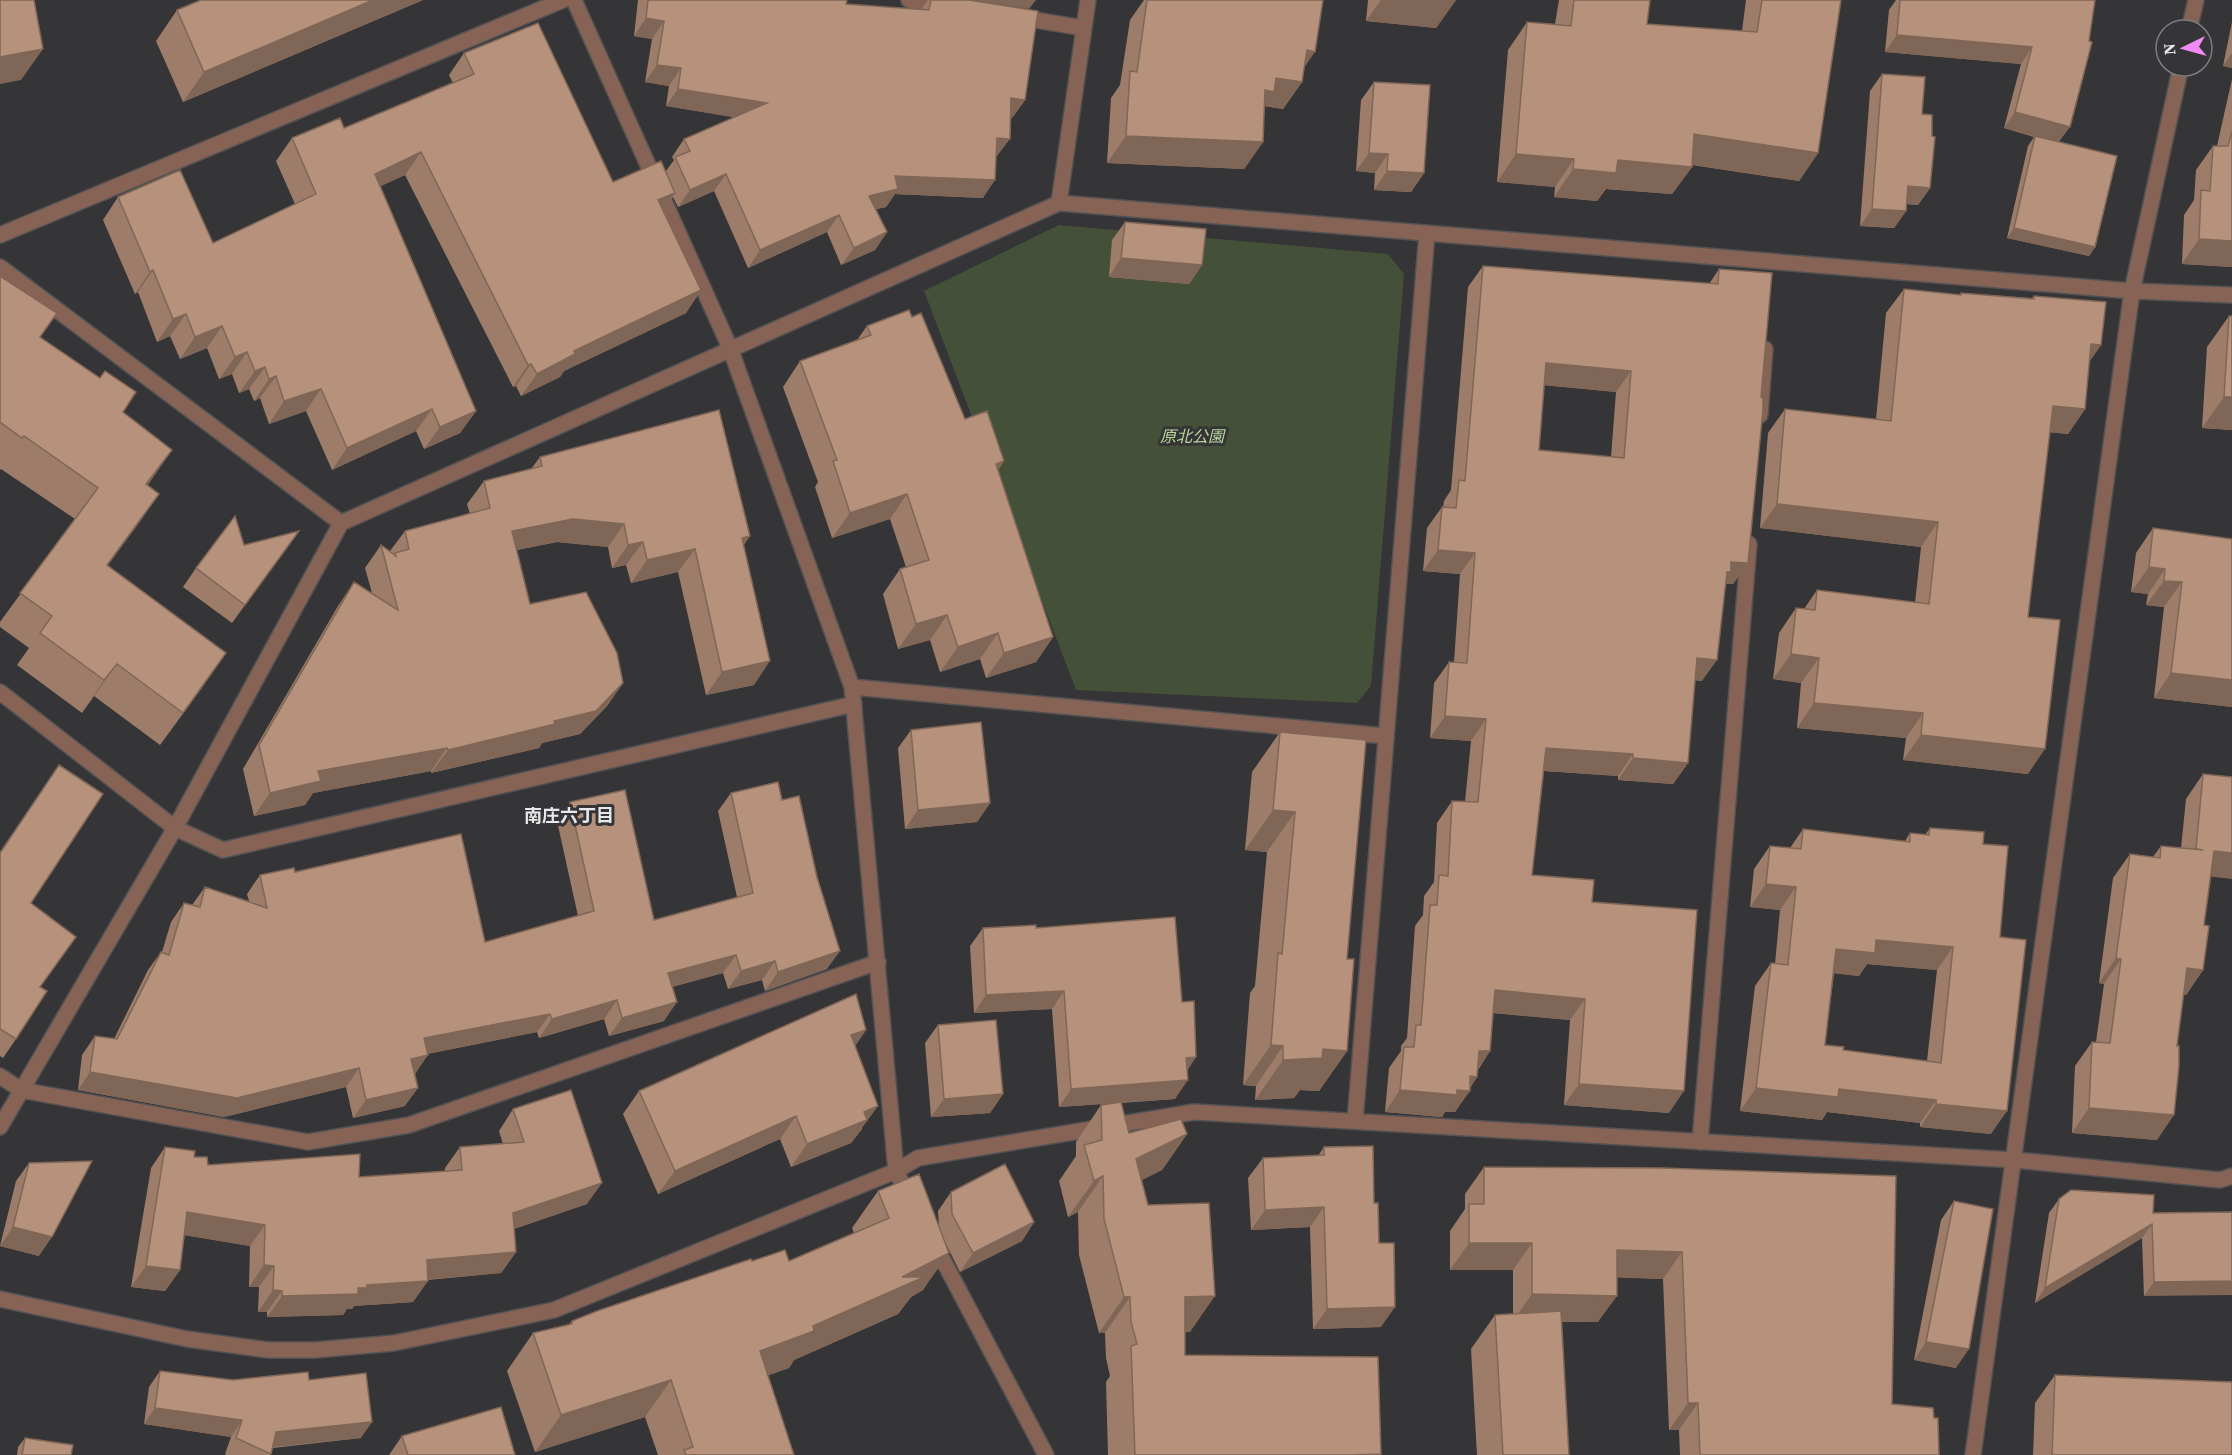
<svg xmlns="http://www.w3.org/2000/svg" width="2232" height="1455" viewBox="0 0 2232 1455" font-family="'Source Serif 4','Noto Sans JP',serif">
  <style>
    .green { fill: #455039 }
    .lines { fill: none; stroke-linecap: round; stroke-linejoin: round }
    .minor-casing { stroke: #525153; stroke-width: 18 }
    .minor { stroke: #876355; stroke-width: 15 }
    .wall { fill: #9d7d6a; fill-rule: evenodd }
    .shaded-wall { fill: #7f6656 }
    .building { fill: #b6917b; stroke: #7f6656; stroke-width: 1.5; fill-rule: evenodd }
    .labels { text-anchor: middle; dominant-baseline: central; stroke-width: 6; stroke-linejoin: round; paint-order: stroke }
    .park-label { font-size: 16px; font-style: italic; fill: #b9d69b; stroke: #353437 }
    .neighbourhood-label { font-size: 18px; font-weight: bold; fill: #e8e7e9; stroke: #353437 }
  </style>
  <rect width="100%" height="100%" fill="#353437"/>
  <path class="green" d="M1059 225 1388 254 1404 274 1371 686 1357 703 1076 690 924 291Z"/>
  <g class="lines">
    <defs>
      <path id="minor" d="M574 0 730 348 852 687 896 1171 900 1179
        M909 0 944 6
        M1018 17 1083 28
        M2189 30 2196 0
        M1059 203 1088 0
        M0 235 563 0
        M0 267 341 523
        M1760 415 1765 349
        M852 687 1386 736
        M0 692 175 828 223 850 854 704
        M0 1076 21 1090 308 1142 409 1125 878 962
        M1355 1121 1427 233
        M0 1127 175 828 341 523 1059 203 2132 291 2232 295
        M1700 1142 1749 544
        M935 1245 1046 1455
        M0 1299 187 1339 268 1350H315L394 1343 554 1310 896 1171 918 1158 1194 1112 2015 1160 2220 1180 2232 1176
        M1973 1455 2132 291 2181 66"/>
    </defs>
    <use href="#minor" class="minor-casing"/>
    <use href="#minor" class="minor"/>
  </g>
  <path class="wall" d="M423 0 183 102 156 41 177 10Z
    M638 0H847L846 4 921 10 928 0H969L1025 100 1012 118 1010 117 997 156H996L983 198 895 194 886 207 876 209 887 232 875 250 841 265 827 232 748 268 714 191 678 207 673 197 663 210 701 290 686 313 564 371 560 377 521 396 516 386 513 387 405 175 380 186 476 411 460 433 424 449 416 431 332 470 306 411 269 424 260 398 254 401 249 389 239 393 232 374 219 379 207 348 180 359 170 336 157 342 138 292 135 294 103 220 118 197 213 243 295 204 276 161 292 138 344 128 453 83 449 75 464 53 613 182 666 171 674 160 672 157 684 139 735 117 666 106 669 86 645 82 652 39 634 36Z
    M1144 0H1323L1304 67 1302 82 1283 109 1264 106 1263 142 1244 169 1107 163 1111 98 1120 85 1130 20Z
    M1368 0H1456L1436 28 1366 21Z
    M1559 0H1650L1647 24 1742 31 1746 0H1841L1818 153 1799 181 1692 165V167L1672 194 1606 189 1597 201 1554 197 1555 187 1497 182 1508 50 1527 22 1555 24Z
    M1896 0H2095L2059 142 2095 247 2089 256 2007 238 2028 146 2034 137 2004 128 2021 64 1885 52 1889 10Z
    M2232 22V68L2223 66Z
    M1882 74 1922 114 1930 188 1918 205 1907 204 1906 211 1894 228 1860 226 1870 91Z
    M2232 79V267L2182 264 2184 215 2194 200 2196 170 2213 146H2217Z
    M1374 82 1424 173 1411 192 1374 190 1375 173 1356 171 1361 100Z
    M1125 222 1202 265 1189 284 1109 277 1112 240Z
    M1483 266 1709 284 1719 269 1761 397 1748 563 1733 584H1725L1702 681 1695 680 1688 763 1673 784 1618 780V776L1544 771 1532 875 1592 902 1669 1113 1564 1105 1570 1020 1493 1013 1490 1051 1478 1070 1477 1077 1455 1112H1445L1442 1117 1385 1112 1389 1068 1401 1051V1046L1407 1038 1415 926 1423 915 1424 896 1434 882 1437 823 1452 801 1465 802 1471 741 1430 738 1434 683 1449 662H1454L1460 574 1423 571 1427 528 1442 507H1443L1444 501 1451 490 1468 287ZM1544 385 1616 392 1611 457 1539 450Z
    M0 276 40 338 123 412 147 485 159 494 108 565 204 685 160 745 94 696 82 713 17 665 29 648 0 627V622L75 519 1 469 0 470Z
    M1904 289 1960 295 1961 293 2032 298 2034 296 2101 345 2089 362 2085 409 2068 434 2050 432 2028 617V774L1903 760 1906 738 1797 728 1801 683 1773 679 1779 633 1796 608 1804 609 1817 590 1915 603 1921 547 1760 528 1768 433 1785 409 1876 419 1886 313Z
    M2229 316 2232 430 2202 428 2207 347Z
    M912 317 965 419 1004 461 998 470 1053 637 1036 662 986 678 980 659 940 672 930 640 898 649 883 594 900 569 906 567 890 519 832 538 815 487 818 482 783 387 800 361 857 340 867 326Z
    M540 457 744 545 754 685 706 695 678 572 631 583 626 565 612 568 608 547 557 542 517 550 530 604 623 683 607 706 580 734 542 743 539 748 431 773V771L313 793 305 805 254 816 243 769 338 606 354 582 372 593 365 568 381 545 390 551 405 531 470 514 467 504 484 481 531 469Z
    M2153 528 2232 539V707L2154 698 2164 607 2146 605 2148 594 2131 592 2136 553Z
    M299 531 232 623 183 587 196 568Z
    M911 730 990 803 977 822 905 829 898 748Z
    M1280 732 1347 959V1051L1319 1091 1300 1090 1294 1098 1255 1100 1256 1086 1243 1085 1250 993 1255 986 1267 852 1245 850 1252 772Z
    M59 765 31 903 41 987 16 1039 3 1058 0 1056V852Z
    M2203 774 2211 877 2204 925 2203 970 2186 995 2183 994 2157 1140 2072 1133 2075 1066 2092 1042H2096L2104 984 2099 983 2113 878 2130 854 2153 857 2161 846 2181 848 2186 799Z
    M731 793 782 800 827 969 765 991 762 980 728 989 723 973 672 987 664 1021 609 1036 604 1019 539 1038 537 1032 427 1054 415 1074 405 1106 353 1118 346 1087 224 1117 78 1090 82 1055 95 1036 114 1039 148 970 161 952H162L171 922 184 903 192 905 205 887 249 901 247 894 260 875 295 872 485 942 578 916 557 821 570 802 654 920 737 897 718 811Z
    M1930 828 1983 844 2000 937 1991 1134 1920 1127V1123L1827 1112 1822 1120 1740 1111 1755 986 1771 963 1775 964 1780 910 1750 907 1754 869 1770 846 1790 848 1803 829 1905 841 1910 833 1925 835ZM1867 964 1937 970 1927 1061 1843 1050 1825 1045 1834 973 1859 976Z
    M983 928H1036L1187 1071 1175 1099 1121 1103 1129 1133 1187 1134 1162 1170 1141 1180 1148 1205 1190 1332H1185V1355L1381 1454V1455H1108L1106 1382 1110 1376 1106 1358 1105 1333H1099L1079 1255 1078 1212 1068 1217 1059 1181 1076 1156V1142L1101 1105 1115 1103 1059 1107 1052 1009 974 1013 970 946Z
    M938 1025 1003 1094 990 1113 931 1117 925 1043Z
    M866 1030 855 1046 862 1129 851 1143 791 1167 780 1139 658 1194 623 1114 639 1091Z
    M513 1109 587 1204 514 1229 516 1252 501 1273 428 1280 413 1302 354 1306 352 1309H347L343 1315 267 1317V1312H258L259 1287H249L250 1246 184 1235 180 1270 165 1291 131 1287 151 1168 165 1147 194 1157 208 1165 359 1177 445 1171V1168L460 1147 503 1144 499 1131Z
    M1324 1147 1374 1203 1381 1327 1313 1329 1310 1227 1251 1230 1248 1178 1263 1158 1318 1156Z
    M29 1163 39 1256 0 1246 16 1181Z
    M1484 1167 1664 1168 1892 1404 1934 1418 1939 1455H1680L1679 1430H1669L1663 1279 1617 1277 1598 1322H1561L1569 1455H1477L1471 1349 1495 1315 1513 1314V1270H1450V1231L1465 1209V1194Z
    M878 1191 939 1226 938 1211 951 1192 1034 1222 1022 1241 960 1272 947 1246 923 1290 911 1297 898 1314 794 1360 789 1368 768 1375 794 1455H658L645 1417 535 1452 507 1371 533 1333 569 1324 572 1321 752 1261H789L854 1233 852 1228Z
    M2059 1199 2153 1213 2232 1212 2144 1296 2142 1238 2035 1303 2049 1213Z
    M1954 1201 1956 1368 1914 1360 1941 1220Z
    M160 1371 233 1380H309L361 1438 273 1448 270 1455H226L225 1454 231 1437 144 1424 149 1387Z
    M2055 1375 2232 1455H2033L2035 1403Z
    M402 1436 515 1455H389Z
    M25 1438 71 1455H17L18 1447Z"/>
  <path class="shaded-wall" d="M373 0H423L183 102 204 72Z
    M970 0H1036L1029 9Z
    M1381 0H1456L1436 28 1366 21Z
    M646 18 664 21 652 39 634 36Z
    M1897 35 2032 47 2021 64 1885 52Z
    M43 49 21 80 0 84V57Z
    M1307 50 1315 52 1296 79Z
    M2232 53V68L2223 66Z
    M657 65 681 68 669 86 645 82Z
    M1276 78 1302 82 1283 109 1264 106 1265 90Z
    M678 89 767 103 755 121 666 106Z
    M1011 98 1025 100 1012 118 999 116Z
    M2015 112 2070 127 2058 143 2004 128Z
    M1694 134 1818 153 1799 181 1674 162Z
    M1126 136 1263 142 1244 169 1107 163Z
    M997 138 1010 139 997 156H985Z
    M421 152 405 175 360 196 375 174Z
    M1369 153 1388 154 1375 173 1356 171Z
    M1516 154 1574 159 1555 187 1497 182Z
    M1618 160 1692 167 1672 194 1606 189 1597 201 1554 197 1573 169Z
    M1387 171 1424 173 1411 192 1374 190Z
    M726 174 714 191 678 207 690 190Z
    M895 176 995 180 983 198 895 194 886 207 857 214 869 196Z
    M1908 186 1930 188 1918 205 1896 203Z
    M675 193 660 215 658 200Z
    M1872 209 1906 211 1894 228 1860 226Z
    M839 215 827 232 748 268 760 250Z
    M2014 228 2095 247 2089 256 2007 238Z
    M887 232 875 250 841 265 854 248Z
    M2199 239 2232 241V267L2182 264Z
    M1121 258 1202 265 1189 284 1109 277Z
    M153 270 138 292 135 294 150 272Z
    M701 290 686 313 564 371 560 377 521 396 537 374 574 351Z
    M186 314 170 336 157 342 173 319Z
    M222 326 207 348 180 359 195 337Z
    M2091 344 2101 345 2084 369Z
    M247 352 232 374 219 379 235 357Z
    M1546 363 1631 371 1616 392 1531 384Z
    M531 364 516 386 513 387 528 365Z
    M265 367 249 389 239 393 255 371Z
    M276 376 260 398 254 401 269 379Z
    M321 389 306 411 269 424 284 401Z
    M2224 397H2232V430L2202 428Z
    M2053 406 2085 409 2068 434 2035 431Z
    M432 409 416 431 332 470 347 448Z
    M476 411 460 433 424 449 440 427Z
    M172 450 150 482 123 516 146 484Z
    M1004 461 986 486 996 464Z
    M159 494 137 526 84 597 107 565Z
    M907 494 890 519 832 538 850 513Z
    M1777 504 1938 522 1921 547 1760 528Z
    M573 519 624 524 608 547 557 542 496 554 512 531Z
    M750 536 734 560 742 538Z
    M643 542 626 565 612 568 628 545Z
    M695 549 678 572 631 583 647 560Z
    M1438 550 1475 553 1460 574 1423 571Z
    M1731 562 1748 563 1733 584H1723L1716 593Z
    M2149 567 2165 569 2148 594 2131 592Z
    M2164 581 2182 582 2164 607 2146 605Z
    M947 615 930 640 898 649 916 624Z
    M998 633 980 659 940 672 958 647Z
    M1053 637 1036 662 986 678 1004 653Z
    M226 653 204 685 160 745 183 713Z
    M1791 654 1819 658 1801 683 1773 679Z
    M1697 658 1717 660 1702 681 1682 679Z
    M770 661 754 685 706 695 722 672Z
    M117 664 94 696 82 713 104 680Z
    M2171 673 2232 680V707L2154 698Z
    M623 683 607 706 580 734 542 743 539 748 431 773 448 750 554 721Z
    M1814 703 1923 713 1906 738 1797 728Z
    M1445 716 1486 719 1471 741 1430 738Z
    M1921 735 2045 749 2028 774 1903 760Z
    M447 748 431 771 313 793 305 805 254 816 270 793 318 771Z
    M1546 748 1633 754 1618 776 1531 770Z
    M1633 758 1688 763 1673 784 1618 780Z
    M990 803 977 822 905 829 918 810Z
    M1273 810 1295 812 1267 852 1245 850Z
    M2214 851 2232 853V879L2197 875Z
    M1766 884 1796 887 1780 910 1750 907Z
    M1876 940 1953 947 1937 970 1867 964 1859 976 1820 972 1836 949Z
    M840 951 827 969 765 991 778 972Z
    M736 955 723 973 656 991 668 973Z
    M2116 958 2121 959 2104 984 2099 983Z
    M775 961 762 980 728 989 741 971Z
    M2187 968 2203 970 2186 995 2170 992Z
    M1495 990 1585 999 1570 1020 1480 1012Z
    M1064 991 1052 1009 974 1013 986 995Z
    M617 1000 604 1019 539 1038 552 1019Z
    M677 1002 664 1021 609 1036 622 1018Z
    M550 1014 537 1032 411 1057 424 1038Z
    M866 1030 850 1053 851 1035Z
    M1271 1045 1283 1046 1256 1086 1243 1085Z
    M1323 1049 1347 1051 1319 1091 1300 1090 1294 1098 1255 1100 1283 1060Z
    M1479 1051H1490L1475 1073Z
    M428 1055 415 1074 411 1059Z
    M1196 1057 1184 1076 1186 1058Z
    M359 1068 346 1087 224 1117 78 1090 90 1072Z
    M1470 1076 1477 1077 1467 1091H1470L1455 1112H1445L1442 1117 1385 1112 1400 1090H1457Z
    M1188 1080 1175 1099 1059 1107 1071 1089Z
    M1579 1084 1684 1091 1669 1113 1564 1105Z
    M418 1088 405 1106 353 1118 366 1100Z
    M1756 1088 1839 1089 1936 1100 1920 1123 1827 1112 1822 1120 1740 1111Z
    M1003 1094 990 1113 931 1117 944 1099Z
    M1936 1104 2007 1111 1991 1134 1920 1127Z
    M878 1106 851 1143 791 1167 807 1144 864 1112Z
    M2089 1108 2174 1115 2157 1140 2072 1133Z
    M796 1116 780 1139 658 1194 675 1171Z
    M1187 1134 1162 1170 1111 1196 1136 1159Z
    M1103 1176 1078 1212 1068 1217 1094 1181Z
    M602 1183 587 1204 498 1234 513 1213Z
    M1324 1207 1310 1227 1251 1230 1265 1210Z
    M187 1212 265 1225 250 1246 172 1233Z
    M1034 1222 1022 1241 960 1272 973 1253Z
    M2152 1224 2142 1238 2035 1303 2045 1288Z
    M13 1227 52 1237 39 1256 0 1246Z
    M1469 1243H1532L1513 1270H1450Z
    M1617 1250 1682 1252 1663 1279 1598 1277Z
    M516 1252 501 1273 412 1281 427 1260Z
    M949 1253 923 1290 911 1297 898 1314 794 1360 789 1368 734 1388 760 1351 813 1326 902 1277Z
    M264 1265 274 1266 259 1287H249Z
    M146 1266 180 1270 165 1291 131 1287Z
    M428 1281 413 1302 354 1306 352 1309H347L343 1315 267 1317 282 1296 358 1288 367 1285Z
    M2232 1281V1295L2144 1296 2154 1282Z
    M273 1290 282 1291 267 1312H258Z
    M1532 1294 1617 1296 1598 1322 1513 1321Z
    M1215 1296 1190 1332 1159 1333 1185 1297Z
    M1124 1297H1130L1105 1333H1099Z
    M1395 1307 1381 1327 1313 1329 1327 1309Z
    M1926 1342 1969 1349 1956 1368 1914 1360Z
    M671 1380 645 1417 535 1452 561 1415Z
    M1688 1403H1698L1679 1430H1669Z
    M155 1408 242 1420 231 1437 144 1424Z
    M372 1422 361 1438 265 1448 276 1432Z"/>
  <path class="building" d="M0 0H34L43 49 0 57Z
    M201 0H373L204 72 177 10Z
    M648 0H847L846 4 929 10 931 0H969L1038 11 1025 100 1011 98 1010 139 997 138 995 180 895 176 898 189 869 196 887 232 854 248 839 215 760 250 726 174 690 190 675 157 690 151 684 139 767 103 678 89 681 68 657 65 664 21 646 18Z
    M1147 0H1323L1315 52 1307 50 1302 82 1276 78 1274 92 1265 90 1263 142 1126 136 1130 71 1137 72Z
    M1574 0H1650L1647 24 1757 32 1762 0H1841L1818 153 1694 134 1692 167 1618 160 1616 173 1573 169 1574 159 1516 154 1527 22 1571 26Z
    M1900 0H2095L2089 41 2092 42 2070 127 2015 112 2032 47 1897 35Z
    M538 23 613 182 661 161 675 193 658 200 701 290 574 351 575 354 537 374 531 364 528 365 421 152 375 174 476 411 440 427 432 409 347 448 321 389 284 401 276 376 269 379 265 367 255 371 247 352 235 357 222 326 195 337 186 314 173 319 153 270 150 272 118 197 180 170 213 243 316 194 292 138 340 118 344 128 474 74 464 53Z
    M1882 74 1925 77 1922 114 1932 115V136L1935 137 1930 188 1908 186 1906 211 1872 209Z
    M1374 82 1430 85 1424 173 1387 171 1388 154 1369 153Z
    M2232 131V241L2199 239 2201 190 2210 191 2213 146H2228Z
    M2035 136 2117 156 2095 247 2014 228Z
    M1125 222 1206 229 1202 265 1121 258Z
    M1483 266 1718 284 1719 269 1772 273 1761 397H1763V410L1748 563 1731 562V572H1727L1717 660 1697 658 1688 763 1633 758V754L1546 748 1532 875 1594 880 1592 902 1697 910 1684 1091 1579 1084 1585 999 1495 990 1490 1051H1479L1477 1077 1470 1076V1091L1457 1090V1095L1400 1090 1404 1047H1414L1416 1025H1421L1430 905H1437L1439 875 1448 876 1452 801 1478 802 1486 719 1445 716 1449 662 1467 663 1475 553 1438 550 1442 507 1456 508 1459 480 1465 481ZM1546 363 1631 371 1624 458 1539 450Z
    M0 276 57 313 40 337 100 378 105 371 136 392 123 412 172 450 146 484 159 494 107 565 226 653 183 713 117 664 104 680 40 633 52 616 20 593 98 488 24 436 22 438 0 422Z
    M1904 289 1961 295V293L2034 299V296L2106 302 2101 345 2091 344 2085 409 2053 406 2028 617 2060 620 2045 749 1921 735 1923 713 1814 703 1819 658 1791 654 1796 608 1815 610 1817 590 1929 604 1938 522 1777 504 1785 409 1891 421Z
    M909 310 912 317 921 313 965 419 987 411 1004 461 996 464 1053 637 1004 653 998 633 958 647 947 615 916 624 900 569 929 560 907 494 850 513 833 461 837 460 800 361 871 335 867 326Z
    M2229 316H2232V397H2224Z
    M719 410 750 536 742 538 770 661 722 672 695 549 647 560 643 542 628 545 624 524 573 519 512 531 530 604 586 592 617 653 623 683 596 711 554 721 555 724 448 750 447 748 318 771 321 781 270 793 259 745 354 582 398 610 381 545 396 556 395 553 409 549 405 531 490 508 484 481 542 466 540 457Z
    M235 516 244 545 299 531 245 605 196 568Z
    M2153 528 2232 539V680L2171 673 2182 582 2164 581 2165 569 2149 567Z
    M981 722 990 803 918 810 911 730Z
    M1280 732 1366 740 1347 959H1354L1347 1051 1323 1049 1322 1058 1283 1060V1046L1271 1045 1278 953 1282 954 1295 812 1273 810Z
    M59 765 103 794 31 903 76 937 40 987 47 991 16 1039 0 1029V853Z
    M2203 774 2232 777V853L2214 851 2204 925 2209 926 2203 970 2187 968 2177 1046H2179V1066L2174 1115 2089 1108 2092 1042 2110 1043 2121 959 2116 958 2130 854 2160 858 2161 846 2203 850 2196 849Z
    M778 782 782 800 799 796 817 877 840 951 778 972 775 961 741 971 736 955 668 973 677 1002 622 1018 617 1000 552 1019 550 1014 424 1038 428 1055 411 1059 418 1088 366 1100 359 1068 237 1098 90 1072 95 1036 117 1039 161 952 169 955 184 903 200 907 205 887 267 908 260 875 294 868 295 872 461 834 485 942 594 911 570 802 625 790 654 920 753 893 731 793Z
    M1930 828 1984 832 1983 844 2008 846 2000 937 2026 940 2007 1111 1936 1104V1100L1839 1089 1838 1097 1756 1088 1771 963 1788 965 1796 887 1766 884 1770 846 1801 849 1803 829 1910 842V833L1929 835ZM1876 940 1953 947 1941 1063 1843 1050 1844 1047 1825 1045 1836 949 1875 953Z
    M1175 917 1182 1002 1194 1001 1196 1057 1186 1058 1188 1080 1071 1089 1064 991 986 995 983 928 1036 925V928Z
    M856 994 866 1030 851 1035 878 1106 864 1112 867 1120 807 1144 796 1116 675 1171 639 1091Z
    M996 1020 1003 1094 944 1099 938 1025Z
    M571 1090 602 1183 513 1213 516 1252 427 1260 428 1281 367 1285V1288H358V1294L282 1296V1291L273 1290 274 1266 264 1265 265 1225 187 1212 180 1270 146 1266 165 1147 195 1151 194 1157H207L208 1165 360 1154 359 1177 462 1170 460 1147 524 1142 513 1109Z
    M1121 1102 1129 1133 1181 1119 1187 1134 1136 1159 1148 1205 1209 1203 1215 1296 1185 1297V1355L1378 1357 1381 1454 1351 1455H1135L1131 1346 1137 1344 1131 1322 1130 1297H1124L1104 1219 1103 1176 1094 1181 1084 1145 1102 1140 1101 1105Z
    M1373 1146 1374 1203H1378L1379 1243H1394L1395 1307 1327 1309 1324 1207 1265 1210 1263 1158 1324 1155V1147Z
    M92 1161 52 1237 13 1227 29 1163Z
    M1005 1164 1034 1222 973 1253 952 1214 951 1192Z
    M1484 1167 1664 1168 1896 1176 1892 1404 1933 1408 1934 1418H1938L1939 1455H1700L1698 1403H1688L1682 1252 1617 1250V1296L1532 1294V1243H1469V1204H1484Z
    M919 1174 949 1253 902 1277H924L813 1326 814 1331 760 1351 794 1455H686L684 1450 693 1447 671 1380 561 1415 533 1333 572 1324V1321L597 1311 751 1259 752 1261 785 1250 789 1261 889 1218 878 1191Z
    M2071 1190 2154 1195 2153 1213 2232 1212V1281L2154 1282 2152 1224 2045 1288 2059 1199Z
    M1954 1201 1993 1209 1969 1349 1926 1342Z
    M1561 1311 1569 1455H1503L1495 1315Z
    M160 1371 233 1380 308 1372 309 1380 366 1373 372 1422 276 1432 271 1454 236 1438 242 1420 155 1408Z
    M2055 1375 2232 1382V1455H2052Z
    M501 1407 515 1455H408L402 1436Z
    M25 1438 73 1445 71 1455H22Z"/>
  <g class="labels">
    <g class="park-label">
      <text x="1192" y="436">原北公園</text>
    </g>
    <g class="neighbourhood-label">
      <text x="569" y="815">南庄六丁目</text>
    </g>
  </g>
  <g transform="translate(2184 48) rotate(265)"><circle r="28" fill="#353437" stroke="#7d7c7e" stroke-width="1.5"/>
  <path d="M0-4.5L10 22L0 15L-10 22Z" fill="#f08bf6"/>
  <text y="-9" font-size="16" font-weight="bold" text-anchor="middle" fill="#e8e7e9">N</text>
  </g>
</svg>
